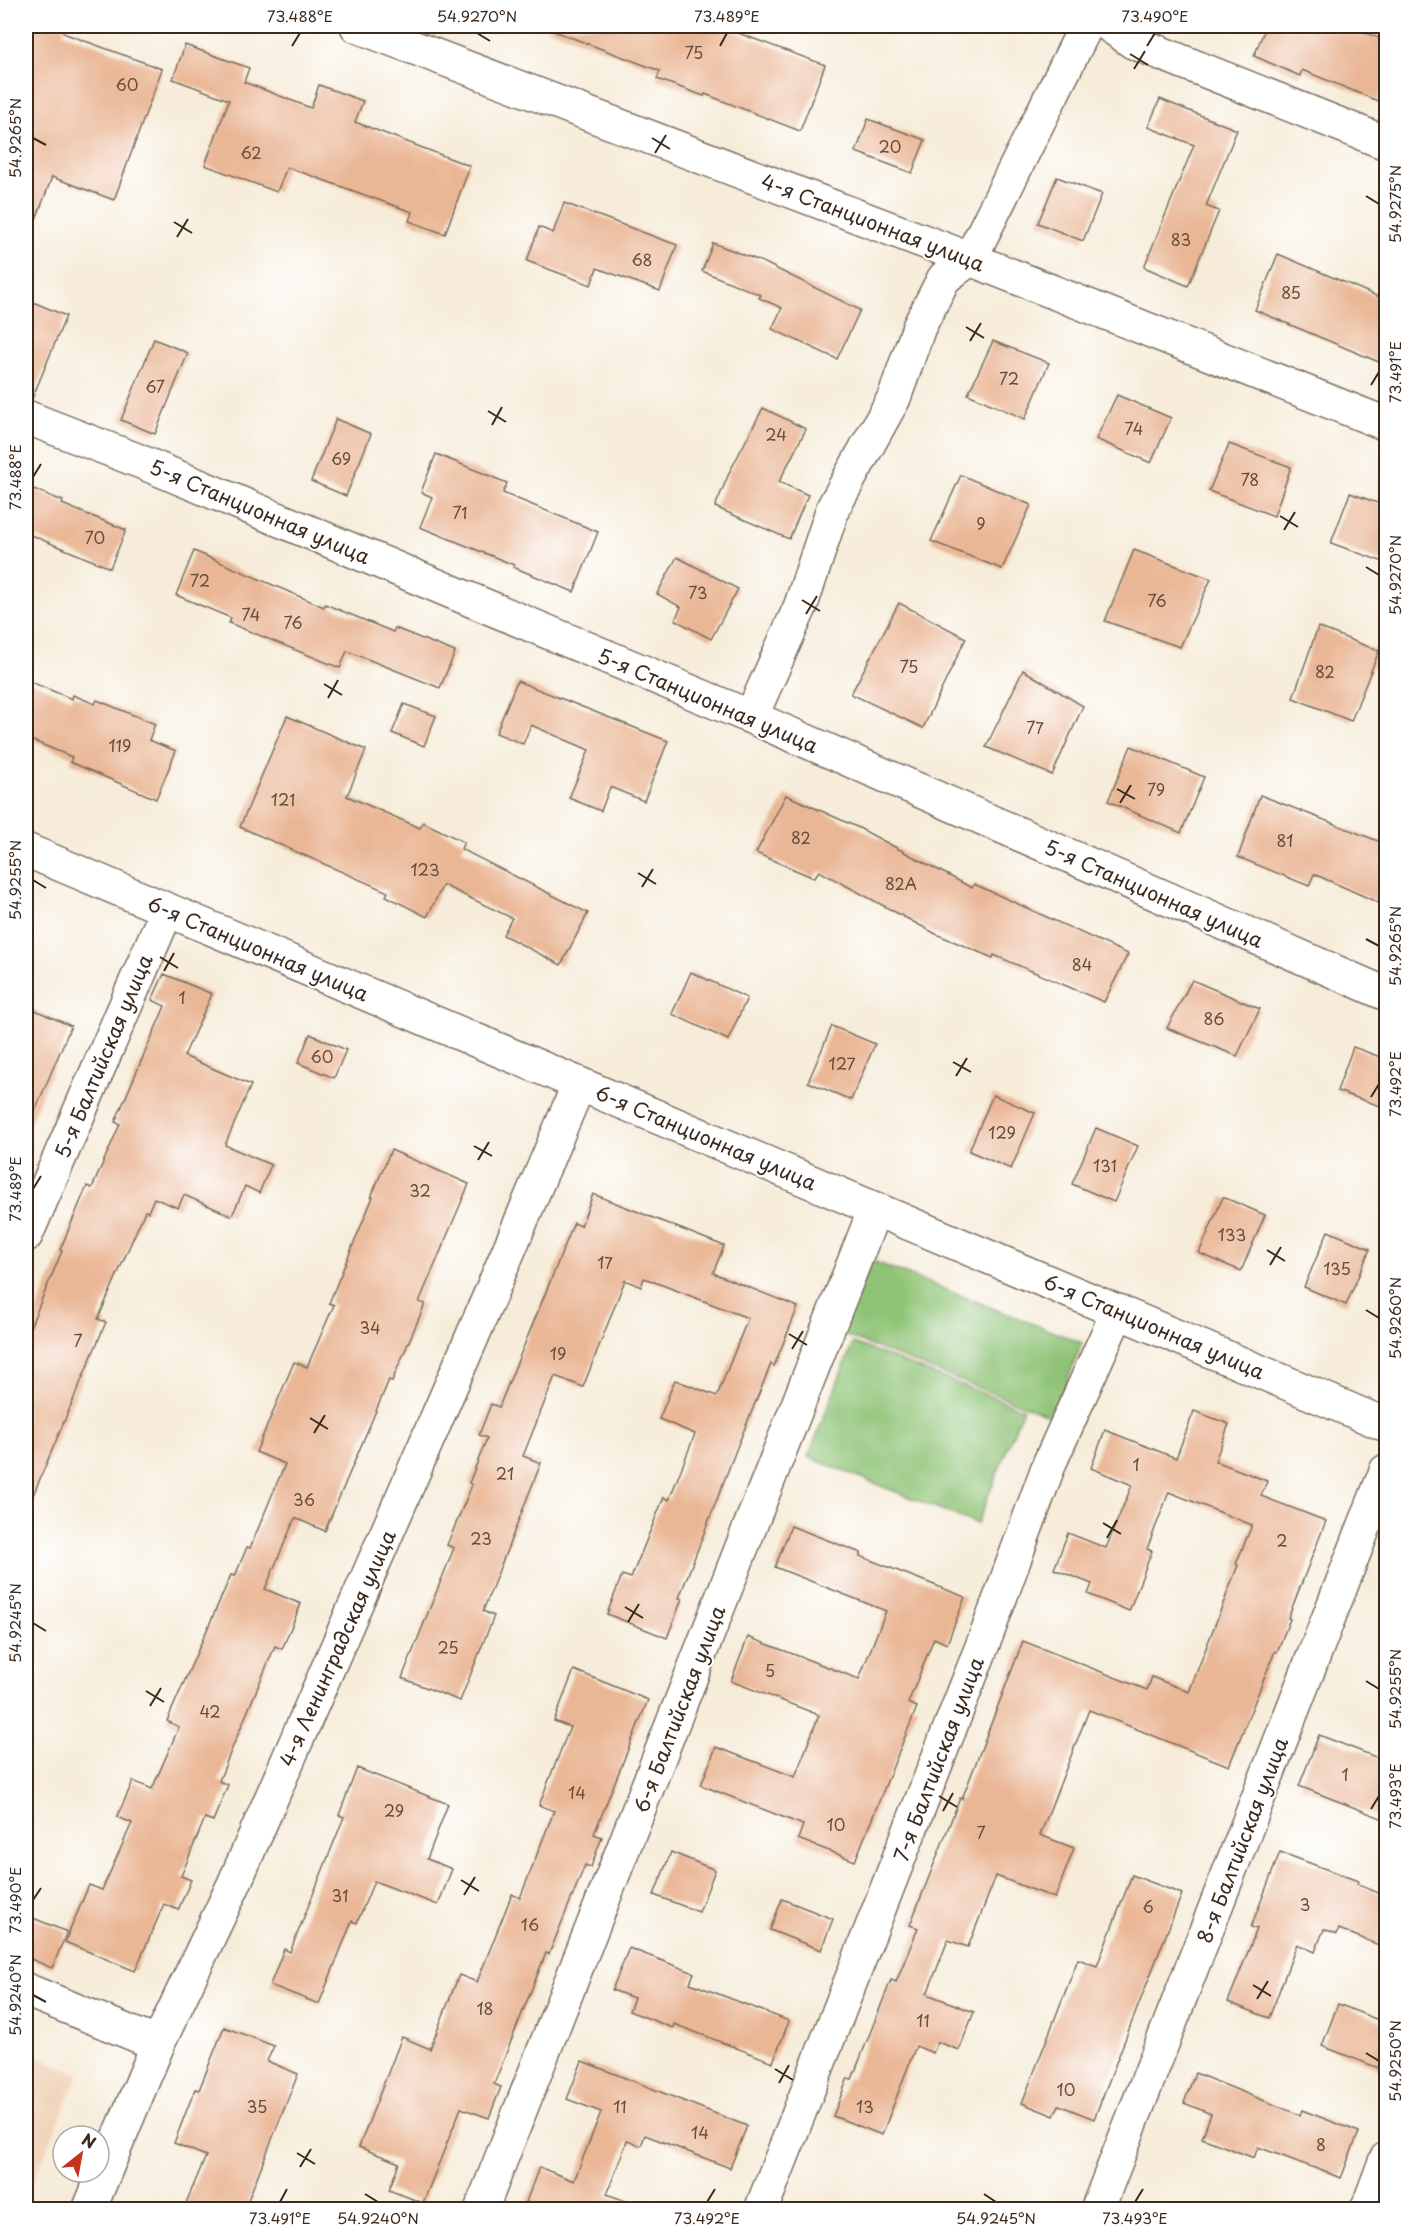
<svg xmlns="http://www.w3.org/2000/svg" width="1412" height="2235" font-family="'Playpen Sans',sans-serif">
<style>
.built{fill:#f1d5bd}
.green{fill:#8ec375;stroke:#64764a;stroke-width:1.5}
.building{fill:#eab796}
.lines{fill:none;stroke-linecap:round;stroke-linejoin:round}
.minor-casing{stroke:#7c6e5f;stroke-width:36}
.secondary-casing{stroke:#7c6e5f;stroke-width:36}
.minor{stroke:#fff;stroke-width:33}
.secondary{stroke:#fff;stroke-width:33}
.ticks{fill:none;stroke:#3b2a1e;stroke-width:2}
.labels{text-anchor:middle;dominant-baseline:central;stroke-width:4.5;stroke-linejoin:round;paint-order:stroke}
.number-label{font-size:16px;fill:#674d3c}
.street-label{font-size:20px;fill:#3b2a1e;stroke:#fff}
.neatline{fill:none;stroke:#3b2a1e;stroke-width:2}
.ticks-label{font-size:15px;text-anchor:middle;fill:#3b2a1e}
</style>
<rect width="100%" height="100%" fill="#fff"/>
<filter id="ink" filterUnits="userSpaceOnUse"><feTurbulence type="fractalNoise" baseFrequency=".0167" numOctaves="2"/><feDisplacementMap in="SourceGraphic" scale="12" xChannelSelector="R" yChannelSelector="G"/><feConvolveMatrix kernelMatrix="1 2 1 2 8 2 1 2 1" color-interpolation-filters="sRGB"/></filter>
<filter id="wash" filterUnits="userSpaceOnUse"><feTurbulence type="fractalNoise" baseFrequency=".008" numOctaves="4" result="noise"/><feDisplacementMap in="SourceGraphic" scale="24" xChannelSelector="R" yChannelSelector="G"/><feGaussianBlur stdDeviation="1.35" result="paint"/><feColorMatrix in="noise" values="0 0 0 0 0 0 0 0 0 0 0 0 0 0 0 0 0 1.4 0 .05"/><feComposite in="paint" operator="in"/></filter>
<g filter="url(#wash)">
<rect width="100%" height="100%" fill="#f6ecd9"/>
<polygon class="built" points="26,2052 79,2074 26,2198"/>
<g class="green">
<polygon points="865,1258 1082,1343 1053,1417 836,1332"/>
<polygon points="853,1343 1023,1409 977,1524 808,1457"/>
</g>
<g id="blocks">
<g class="building">
<polygon points="26,26 65,26 63,33 162,69 114,200 52,177 29,238 26,238"/>
<polygon points="547,26 719,26 825,65 800,131 705,94 704,96 657,79 660,71 546,28"/>
<polygon points="1266,26 1350,26 1386,41 1386,81 1378,101 1302,70 1300,76 1254,56"/>
<polygon points="185,45 249,68 244,82 311,108 319,85 363,101 355,122 470,166 445,234 409,221 412,212 287,167 277,192 205,165 229,100 173,79"/>
<polygon points="1160,99 1237,130 1206,206 1219,211 1188,286 1144,267 1194,145 1148,127"/>
<polygon points="868,119 925,140 912,173 856,152"/>
<polygon points="1057,177 1102,194 1083,241 1038,223"/>
<polygon points="564,203 677,245 660,291 597,268 591,285 527,261 539,227 553,233"/>
<polygon points="713,243 765,263 860,310 837,359 772,329 782,308 759,298 761,295 702,271"/>
<polygon points="1278,254 1386,300 1386,365 1255,310"/>
<polygon points="26,299 66,316 32,399 26,399"/>
<polygon points="154,339 188,353 155,434 121,420"/>
<polygon points="993,341 1049,363 1025,419 968,394"/>
<polygon points="1117,395 1171,418 1151,463 1096,439"/>
<polygon points="763,408 806,429 779,482 808,495 789,539 715,507 730,471"/>
<polygon points="336,419 371,434 346,496 311,481"/>
<polygon points="1229,444 1291,467 1274,516 1209,491"/>
<polygon points="436,454 507,483 503,493 598,532 574,592 513,567 514,565 420,527 432,497 421,492"/>
<polygon points="961,475 1031,505 1002,569 931,541"/>
<polygon points="26,486 63,501 62,504 126,530 110,568 26,533"/>
<polygon points="1350,493 1386,506 1386,563 1331,543"/>
<polygon points="1134,550 1211,579 1180,647 1105,621"/>
<polygon points="194,551 324,607 325,604 393,632 395,628 455,652 440,688 347,651 340,668 229,623 231,618 176,595"/>
<polygon points="677,557 738,589 711,639 675,620 681,607 657,594"/>
<polygon points="899,603 966,638 923,728 851,694"/>
<polygon points="1318,627 1379,651 1351,721 1293,698"/>
<polygon points="1023,670 1083,706 1052,775 986,747"/>
<polygon points="26,680 72,699 73,695 95,704 97,700 155,724 149,740 176,751 156,799 70,762 72,757 26,738"/>
<polygon points="517,681 668,741 644,801 610,787 601,811 569,798 589,750 531,725 523,744 496,733"/>
<polygon points="404,704 436,716 424,746 392,733"/>
<polygon points="287,716 366,750 347,796 420,828 423,822 464,842 461,849 588,913 561,965 503,935 512,918 443,885 427,917 386,896 388,892 240,827"/>
<polygon points="1131,746 1204,777 1181,833 1108,801"/>
<polygon points="786,795 859,828 972,888 974,884 1128,954 1104,1002 994,955 993,958 936,934 819,871 814,878 756,853"/>
<polygon points="1260,795 1386,844 1386,906 1314,874 1309,886 1238,857"/>
<polygon points="691,972 747,998 728,1040 672,1014"/>
<polygon points="164,974 212,994 184,1056 251,1085 225,1145 271,1165 259,1193 245,1186 232,1216 184,1195 178,1208 154,1198 148,1212 145,1211 98,1319 106,1322 26,1512 26,1337 62,1251 60,1250 87,1186 92,1188 120,1124 115,1122 165,1006 152,1000"/>
<polygon points="1192,980 1260,1009 1237,1056 1167,1028"/>
<polygon points="26,1006 71,1026 26,1132"/>
<polygon points="832,1026 875,1044 851,1100 808,1082"/>
<polygon points="310,1034 346,1050 334,1078 298,1063"/>
<polygon points="1353,1047 1386,1059 1386,1108 1337,1091"/>
<polygon points="993,1095 1035,1113 1011,1169 969,1151"/>
<polygon points="1096,1128 1138,1146 1114,1202 1072,1184"/>
<polygon points="391,1150 469,1184 419,1302 425,1304 392,1381 389,1380 325,1531 295,1518 265,1589 301,1604 282,1649 275,1646 231,1751 219,1781 228,1785 213,1821 205,1818 181,1876 191,1880 178,1910 164,1904 135,1971 65,1942 89,1885 102,1890 132,1823 117,1817 133,1781 152,1789 179,1727 167,1721 231,1575 235,1576 247,1547 250,1548 285,1464 256,1452 294,1362 307,1367 334,1305 329,1303 373,1197 371,1197"/>
<polygon points="593,1194 724,1246 713,1273 798,1307 774,1366 771,1364 736,1450 679,1598 682,1599 667,1638 607,1614 622,1575 631,1578 664,1497 669,1500 695,1434 659,1419 675,1380 717,1396 748,1318 644,1278 641,1287 625,1280 583,1387 555,1376 523,1456 541,1463 483,1611 494,1616 460,1701 402,1678 454,1548 447,1545 472,1485 469,1483 487,1438 479,1435 491,1404 499,1407 574,1223 581,1226"/>
<polygon points="1223,1197 1265,1215 1241,1271 1199,1253"/>
<polygon points="1328,1231 1370,1249 1346,1305 1304,1287"/>
<polygon points="1194,1411 1229,1424 1215,1461 1267,1481 1261,1496 1326,1521 1288,1618 1290,1619 1277,1652 1275,1651 1229,1766 1089,1710 1040,1835 1074,1848 1055,1898 996,1876 968,1947 948,1940 927,1994 974,2012 959,2050 938,2042 933,2053 916,2046 882,2135 833,2116 848,2078 852,2079 891,1980 896,1982 918,1928 910,1925 960,1798 962,1799 1023,1641 1147,1690 1152,1677 1189,1692 1238,1565 1236,1564 1252,1525 1169,1492 1147,1549 1152,1551 1129,1611 1088,1594 1092,1584 1054,1569 1068,1533 1106,1548 1132,1485 1091,1468 1105,1430 1176,1458"/>
<polygon points="791,1526 861,1553 860,1556 965,1597 947,1644 934,1638 908,1703 917,1707 855,1861 798,1839 803,1825 701,1785 716,1747 795,1777 819,1715 731,1681 748,1637 859,1679 886,1611 775,1567"/>
<polygon points="574,1670 648,1700 594,1834 602,1837 591,1867 585,1865 549,1954 546,1953 494,2084 501,2087 489,2118 461,2108 423,2203 389,2190 399,2163 359,2147 402,2037 430,2049 459,1975 477,1982 512,1894 520,1898 554,1811 539,1805 570,1727 554,1721"/>
<polygon points="1319,1735 1386,1761 1386,1820 1299,1786"/>
<polygon points="357,1768 448,1804 427,1859 452,1869 438,1905 374,1881 357,1923 352,1921 319,2004 270,1985 284,1949 290,1952 344,1817 339,1815"/>
<polygon points="671,1852 715,1870 699,1912 654,1895"/>
<polygon points="1280,1852 1358,1881 1357,1884 1386,1896 1386,1948 1339,1929 1337,1934 1324,1929 1315,1952 1297,1944 1269,2018 1228,2002 1257,1929 1251,1927"/>
<polygon points="1132,1875 1182,1894 1094,2119 1059,2105 1054,2116 1022,2103 1078,1959 1097,1966"/>
<polygon points="782,1899 833,1919 821,1950 770,1930"/>
<polygon points="26,1915 67,1932 52,1968 26,1957"/>
<polygon points="629,1948 694,1973 690,1983 789,2021 773,2062 674,2024 673,2028 629,2011 634,1998 612,1990"/>
<polygon points="1338,2004 1386,2023 1386,2071 1322,2046"/>
<polygon points="224,2027 274,2046 267,2061 298,2074 244,2210 183,2210 206,2156 174,2143 195,2089 199,2090"/>
<polygon points="582,2061 747,2126 730,2168 645,2135 641,2146 627,2141 607,2194 642,2207 641,2210 545,2210 526,2202 539,2167 574,2181 601,2112 567,2099"/>
<polygon points="1195,2073 1300,2115 1302,2110 1359,2132 1341,2178 1258,2147 1254,2158 1202,2138 1211,2114 1184,2103"/>
</g>
</g>
</g>
<g filter="url(#ink)">
<use href="#blocks" fill-opacity="0" stroke="#7c6e5f" stroke-width="1.5"/>
<g class="lines">
<defs>
<g id="minor">
<polyline points="357,26 970,259 1386,424"/>
<polyline points="1110,26 1133,42 1386,143"/>
<polyline points="26,417 139,461 751,717 1386,994"/>
<polyline points="751,717 801,605 833,508 894,398 919,327 944,278 970,259 1086,26"/>
<polyline points="26,1235 167,910"/>
<polyline points="26,1990 158,2044"/>
<polyline points="89,2210 158,2044 234,1884 473,1335 579,1084"/>
<polyline points="481,2210 875,1209"/>
<polyline points="761,2210 988,1631 1050,1462 1118,1311"/>
<polyline points="1097,2210 1386,1471"/>
<polyline points="1367,2210 1386,2159"/>
</g>
<polyline id="secondary" points="26,850 1386,1425"/>
</defs>
<use href="#minor" class="minor-casing"/>
<use href="#secondary" class="secondary-casing"/>
<use href="#minor" class="minor"/>
<use href="#secondary" class="secondary"/>
</g>
</g>
<path class="ticks" d="M477 33 490 41M292 46 300 33M720 46 727 33M1147 46 1155 33M1130 54 1148 65M1134 69 1145 51M33 138 46 145M652 138 670 149M655 153 666 135M1366 196 1379 204M174 222 192 233M177 237 188 219M966 327 984 338M970 341 981 323M1371 385 1379 372M488 411 506 422M492 425 502 407M33 477 41 464M1280 516 1298 527M1284 530 1295 512M1366 567 1379 575M802 600 820 611M806 614 817 596M324 684 342 695M328 698 338 680M1117 789 1135 799M1120 803 1131 785M638 873 656 884M33 880 46 888M642 887 653 869M1366 939 1379 946M160 957 178 968M164 971 174 953M953 1062 971 1072M956 1076 967 1058M1371 1097 1379 1084M474 1146 492 1156M478 1160 489 1142M33 1189 41 1176M1267 1250 1285 1261M1270 1265 1281 1247M1366 1310 1379 1318M789 1334 807 1345M792 1349 803 1331M310 1418 328 1429M314 1433 325 1415M1103 1523 1121 1534M1107 1538 1117 1520M625 1607 643 1618M628 1622 639 1604M33 1623 46 1631M1366 1681 1379 1689M146 1691 164 1702M150 1706 161 1688M939 1796 957 1807M1371 1809 1379 1796M943 1811 953 1793M461 1880 479 1891M464 1895 475 1877M33 1900 41 1888M1253 1985 1271 1996M33 1995 46 2002M1257 1999 1268 1981M1366 2053 1379 2061M775 2069 793 2080M779 2083 789 2065M297 2153 315 2164M300 2167 311 2149M365 2194 378 2202M984 2194 996 2202M280 2202 287 2189M707 2202 715 2189M1135 2202 1143 2189"/>
<g class="labels">
<g class="number-label">
<text x="694" y="52">75</text>
<text x="127" y="84">60</text>
<text x="890" y="146">20</text>
<text x="251" y="152">62</text>
<text x="1181" y="239">83</text>
<text x="642" y="259">68</text>
<text x="1291" y="292">85</text>
<text x="1009" y="378">72</text>
<text x="155" y="386">67</text>
<text x="1134" y="428">74</text>
<text x="776" y="434">24</text>
<text x="341" y="458">69</text>
<text x="1250" y="479">78</text>
<text x="460" y="512">71</text>
<text x="981" y="523">9</text>
<text x="95" y="537">70</text>
<text x="200" y="580">72</text>
<text x="698" y="592">73</text>
<text x="1157" y="600">76</text>
<text x="251" y="614">74</text>
<text x="293" y="622">76</text>
<text x="909" y="666">75</text>
<text x="1325" y="671">82</text>
<text x="1035" y="727">77</text>
<text x="120" y="745">119</text>
<text x="1156" y="789">79</text>
<text x="283" y="799">121</text>
<text x="801" y="837">82</text>
<text x="1285" y="840">81</text>
<text x="425" y="869">123</text>
<text x="901" y="883">82А</text>
<text x="1082" y="964">84</text>
<text x="182" y="997">1</text>
<text x="1214" y="1018">86</text>
<text x="322" y="1056">60</text>
<text x="842" y="1063">127</text>
<text x="1002" y="1132">129</text>
<text x="1105" y="1165">131</text>
<text x="420" y="1190">32</text>
<text x="1232" y="1234">133</text>
<text x="605" y="1262">17</text>
<text x="1337" y="1268">135</text>
<text x="370" y="1327">34</text>
<text x="78" y="1340">7</text>
<text x="558" y="1353">19</text>
<text x="1136" y="1464">1</text>
<text x="505" y="1473">21</text>
<text x="304" y="1499">36</text>
<text x="481" y="1538">23</text>
<text x="1282" y="1540">2</text>
<text x="448" y="1647">25</text>
<text x="770" y="1670">5</text>
<text x="210" y="1711">42</text>
<text x="1345" y="1774">1</text>
<text x="577" y="1792">14</text>
<text x="394" y="1810">29</text>
<text x="836" y="1824">10</text>
<text x="981" y="1832">7</text>
<text x="340" y="1895">31</text>
<text x="1305" y="1904">3</text>
<text x="1148" y="1906">6</text>
<text x="530" y="1924">16</text>
<text x="485" y="2008">18</text>
<text x="923" y="2020">11</text>
<text x="1066" y="2089">10</text>
<text x="257" y="2106">35</text>
<text x="620" y="2106">11</text>
<text x="865" y="2106">13</text>
<text x="700" y="2132">14</text>
<text x="1321" y="2144">8</text>
</g>
<g class="street-label">
<text transform="translate(873 222) rotate(21)">4-я Станционная улица</text>
<text transform="translate(260 511) rotate(23)">5-я Станционная улица</text>
<text transform="translate(708 700) rotate(23)">5-я Станционная улица</text>
<text transform="translate(1154 893) rotate(24)">5-я Станционная улица</text>
<text transform="translate(258 948) rotate(23)">6-я Станционная улица</text>
<text transform="translate(103 1056) rotate(-67)">5-я Балтийская улица</text>
<text transform="translate(706 1137) rotate(23)">6-я Станционная улица</text>
<text transform="translate(1154 1326) rotate(23)">6-я Станционная улица</text>
<text transform="translate(337 1648) rotate(-66)">4-я Ленинградская улица</text>
<text transform="translate(679 1709) rotate(-69)">6-я Балтийская улица</text>
<text transform="translate(938 1759) rotate(-69)">7-я Балтийская улица</text>
<text transform="translate(1242 1840) rotate(-69)">8-я Балтийская улица</text>
</g>
</g>
<rect width="1412" height="2235" fill="none" stroke="#fff" stroke-width="66"/>
<g transform="translate(81 2154) rotate(31)"><circle r="28" fill="#ffffff" stroke="#b1aaa5" stroke-width="1.5"/>
<path d="M0-4.5L10 22L0 15L-10 22Z" fill="#c8321e"/>
<text y="-9" font-size="16" font-weight="bold" text-anchor="middle" fill="#3b2a1e">N</text>
</g>
<rect x="33" y="33" width="1346" height="2169" class="neatline"/>
<g class="ticks-label">
<text x="300" y="22">73.488°E</text>
<text x="477" y="22">54.9270°N</text>
<text x="727" y="22">73.489°E</text>
<text x="1155" y="22">73.490°E</text>
<text transform="translate(16 138) rotate(-90)" y="5">54.9265°N</text>
<text transform="translate(1396 204) rotate(-90)" y="5">54.9275°N</text>
<text transform="translate(1396 372) rotate(-90)" y="5">73.491°E</text>
<text transform="translate(16 477) rotate(-90)" y="5">73.488°E</text>
<text transform="translate(1396 575) rotate(-90)" y="5">54.9270°N</text>
<text transform="translate(16 880) rotate(-90)" y="5">54.9255°N</text>
<text transform="translate(1396 946) rotate(-90)" y="5">54.9265°N</text>
<text transform="translate(1396 1084) rotate(-90)" y="5">73.492°E</text>
<text transform="translate(16 1189) rotate(-90)" y="5">73.489°E</text>
<text transform="translate(1396 1318) rotate(-90)" y="5">54.9260°N</text>
<text transform="translate(16 1623) rotate(-90)" y="5">54.9245°N</text>
<text transform="translate(1396 1689) rotate(-90)" y="5">54.9255°N</text>
<text transform="translate(1396 1796) rotate(-90)" y="5">73.493°E</text>
<text transform="translate(16 1900) rotate(-90)" y="5">73.490°E</text>
<text transform="translate(16 1995) rotate(-90)" y="5">54.9240°N</text>
<text transform="translate(1396 2061) rotate(-90)" y="5">54.9250°N</text>
<text x="280" y="2224">73.491°E</text>
<text x="378" y="2224">54.9240°N</text>
<text x="707" y="2224">73.492°E</text>
<text x="996" y="2224">54.9245°N</text>
<text x="1135" y="2224">73.493°E</text>
</g>
</svg>
